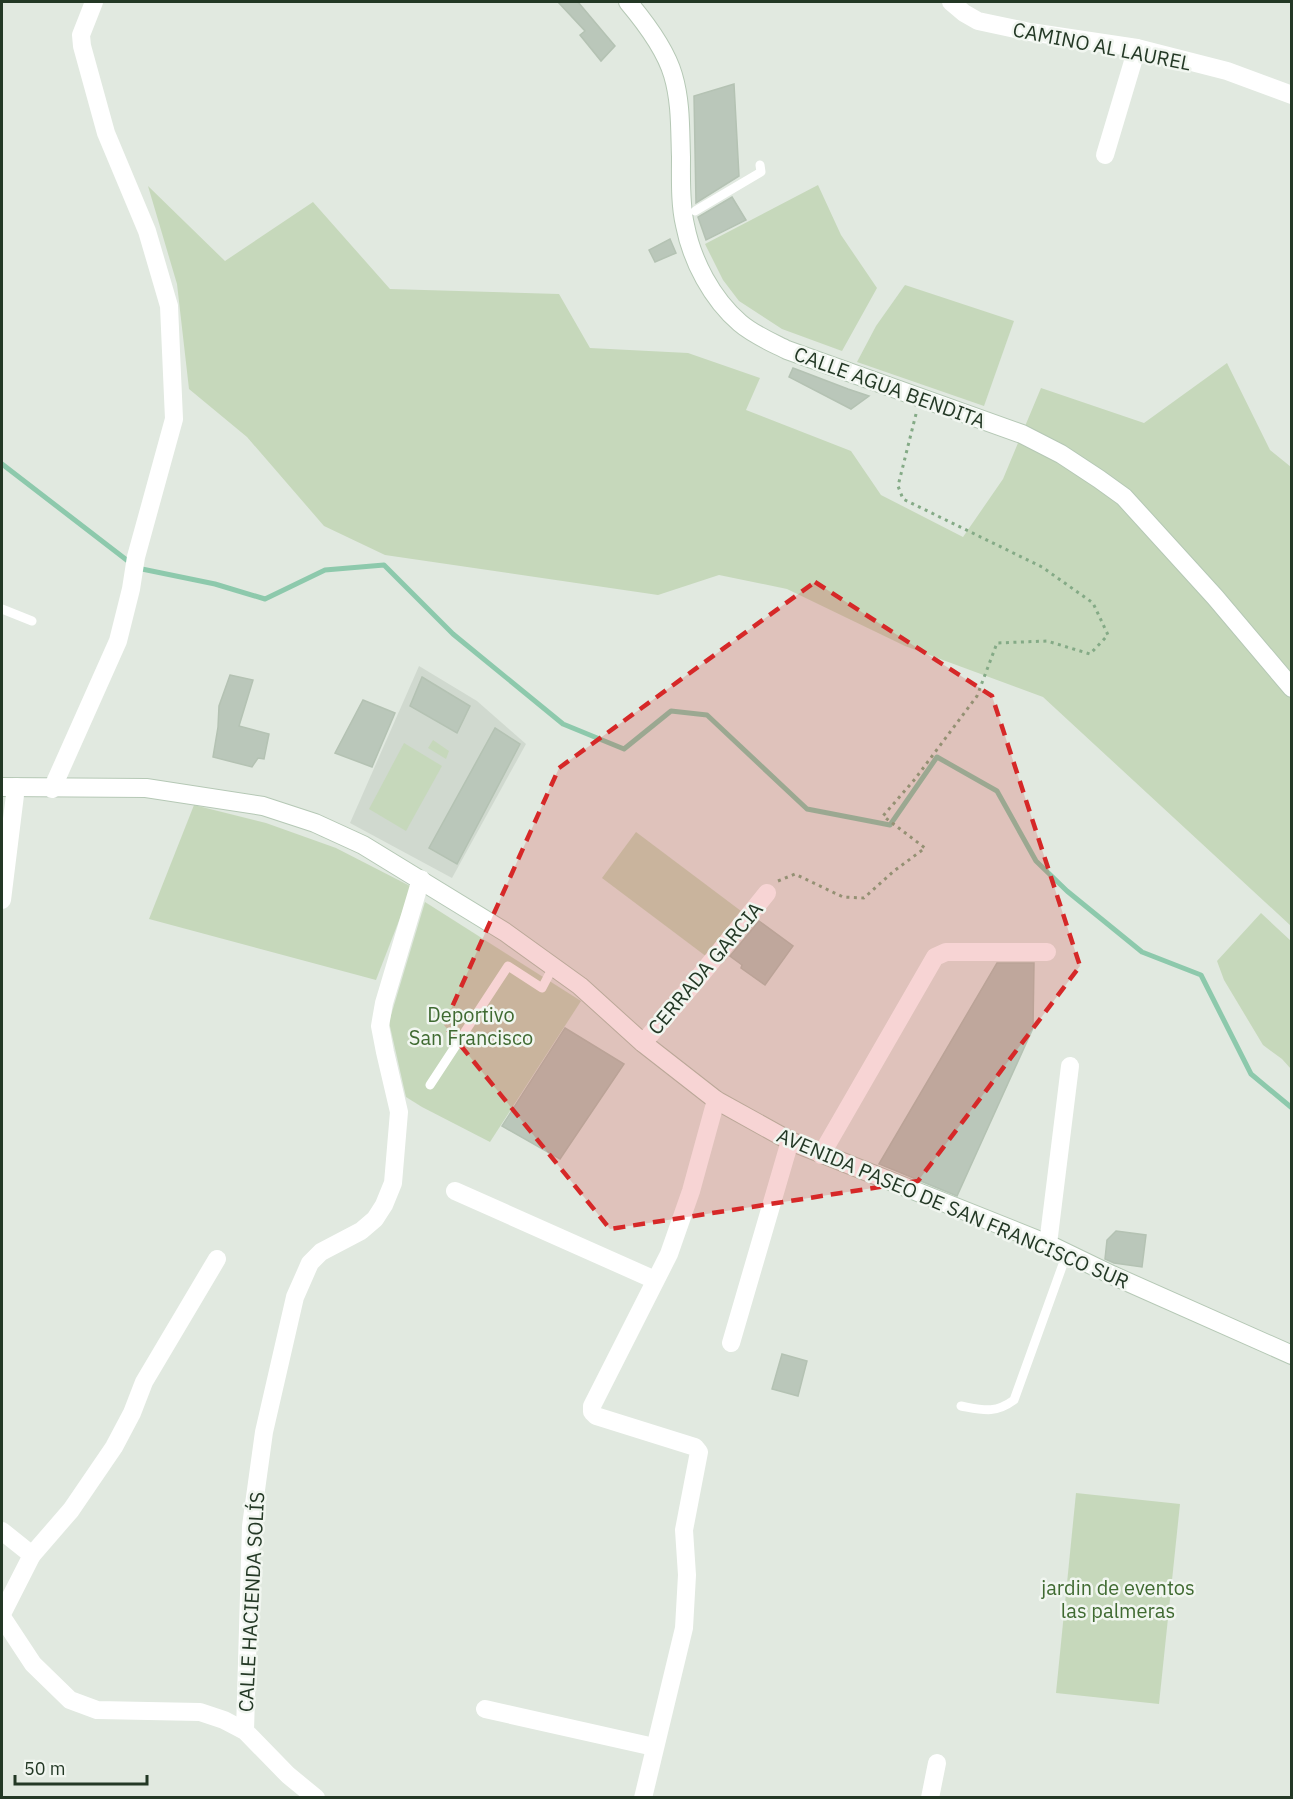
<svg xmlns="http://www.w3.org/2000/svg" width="1293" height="1799" font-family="'IBM Plex Sans',sans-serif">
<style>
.built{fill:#d0d9cf}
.green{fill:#c6d8bb}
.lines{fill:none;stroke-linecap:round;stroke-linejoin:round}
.stream{stroke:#8dc9ac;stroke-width:5}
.building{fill:#bac7ba;stroke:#b4c2b3;stroke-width:1.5}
.secondary-casing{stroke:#b5c8b5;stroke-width:20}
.path{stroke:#84aa86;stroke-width:3;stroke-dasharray:3 4.5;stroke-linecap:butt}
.service{stroke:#fff;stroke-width:9}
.minor{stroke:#fff;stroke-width:18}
.secondary{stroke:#fff;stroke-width:18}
.marked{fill:#d62828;fill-opacity:0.2;stroke:#d62828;stroke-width:4.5;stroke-dasharray:12 8;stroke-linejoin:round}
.labels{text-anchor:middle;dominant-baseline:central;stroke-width:5;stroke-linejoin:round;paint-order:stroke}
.street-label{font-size:20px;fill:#233825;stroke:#f1f6f0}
.park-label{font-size:20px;fill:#3f6a31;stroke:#f1f6f0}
</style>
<rect width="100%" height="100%" fill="#e1e9e0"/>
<polygon class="built" points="419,666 477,701 526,744 452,878 350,823"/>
<g class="green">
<polygon points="818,185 841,235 877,288 842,351 782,329 739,301 723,280 705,244"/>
<polygon points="148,186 225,261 313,202 390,289 559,294 590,348 688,353 760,378 746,410 851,451 881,495 963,537 1003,479 1041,388 1144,423 1227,363 1270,450 1291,467 1291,926 1043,697 905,646 787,589 719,575 658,595 385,555 324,526 247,437 189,389 177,284"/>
<polygon points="905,285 1014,321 984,406 857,362 876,326"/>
<polygon points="433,740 449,751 446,759 428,748"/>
<polygon points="404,743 442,766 406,831 369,809"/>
<polygon points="194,805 266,823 336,848 412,887 376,980 149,919"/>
<polygon points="636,832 741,911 707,957 602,878"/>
<polygon points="425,902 581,1001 490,1142 422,1107 406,1097 389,1022"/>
<polygon points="1261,913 1291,941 1291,1069 1282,1059 1263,1045 1224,980 1217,961"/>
<polygon points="1076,1493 1180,1504 1159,1704 1056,1693"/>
</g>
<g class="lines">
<polyline class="stream" points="2,464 137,568 215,584 265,599 325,570 384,565 453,634 563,724 624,749 671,711 707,715 807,809 890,825 937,757 997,791 1036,861 1067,891 1142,952 1201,975 1251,1074 1292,1108"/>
</g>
<g class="building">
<polygon points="558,2 578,2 615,46 601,61 580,35 585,31"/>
<polygon points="734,84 739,176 696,203 694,96"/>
<polygon points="732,197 746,220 706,240 698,217"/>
<polygon points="670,239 676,253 655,262 649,250"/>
<polygon points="793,368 848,389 869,396 851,409 789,377"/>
<polygon points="230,675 253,680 239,726 269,734 264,759 258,758 252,767 213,757 218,727 219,706"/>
<polygon points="422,677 470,706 457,733 410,706"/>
<polygon points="363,700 395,713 372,767 335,753"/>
<polygon points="495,728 520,744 457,864 429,848"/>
<polygon points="759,921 793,946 765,985 741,968 742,965 730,956"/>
<polygon points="997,963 1034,963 1033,1028 957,1196 879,1164"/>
<polygon points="565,1028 624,1064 560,1159 502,1126"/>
<polygon points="1116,1231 1146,1235 1142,1267 1114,1263 1105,1259 1107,1240"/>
<polygon points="782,1354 807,1361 798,1396 772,1389"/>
</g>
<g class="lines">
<defs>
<g id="secondary">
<path d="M628 2C644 21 666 51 673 75 681 102 680 129 681 157 681 179 680 204 685 225 692 261 712 299 740 323 754 335 771 342 787 350L1022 434 1061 454 1099 479 1124 497 1215 597 1292 688"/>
<polyline points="2,787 146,788 263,806 315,823 363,845 505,932 580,986 643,1043 716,1100 790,1141 1048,1244 1112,1275 1292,1355"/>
</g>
</defs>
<use href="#secondary" class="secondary-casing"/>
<polyline class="path" points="778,881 795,874 843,897 864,898 894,871 925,848 883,816 915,779 977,696 997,643 1047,641 1090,654 1108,635 1093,603 1042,567 903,499 898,486 916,414"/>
<g class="service">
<polyline points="695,211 761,172 760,165"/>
<polyline points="2,609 32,621"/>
<polyline points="430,1085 508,966 542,988 553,967"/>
<path d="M961 1406C983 1410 995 1414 1014 1400L1067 1253"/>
</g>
<g class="minor">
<polyline points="951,2 964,13 978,21 1030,32 1137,48 1227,71 1292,95"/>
<polyline points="1105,155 1137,48"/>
<polyline points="52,789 118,641 131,589 136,557 174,419 169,306 147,231 106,133 82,46 81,35 94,2"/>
<polyline points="2,900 16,787"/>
<polyline points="643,1043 695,982 767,893"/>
<polyline points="821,1155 935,957 946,952 1047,952"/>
<polyline points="455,1191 655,1280"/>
<polyline points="1048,1244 1070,1066"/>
<polyline points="731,1343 790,1141"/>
<polyline points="2,1531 32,1555 2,1614"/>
<polyline points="32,1555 71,1510 114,1447 132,1413 144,1382 217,1259"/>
<polyline points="2,1617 33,1664 70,1700 97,1710 200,1712 224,1720 245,1731 288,1775 316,1798"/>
<polyline points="485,1709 654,1747"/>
<polyline points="245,1731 251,1526 264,1432 295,1297 310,1263 321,1252 361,1231 375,1219 384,1205 393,1183 399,1112 385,1052 380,1026 384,1003 421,879"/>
<polyline points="643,1798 684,1628 687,1575 684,1530 699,1452 695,1447 596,1416 592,1412 592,1406 669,1254 691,1191 716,1100"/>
<polyline points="930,1798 937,1763"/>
</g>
<use href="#secondary" class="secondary"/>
</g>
<path class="marked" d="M815 582 992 696 1080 966 918 1181 610 1229 444 1025 559 768Z"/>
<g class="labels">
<g class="street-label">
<text transform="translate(1102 46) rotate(11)">CAMINO AL LAUREL</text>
<text transform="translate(890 387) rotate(20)">CALLE AGUA BENDITA</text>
<text transform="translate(705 968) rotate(-50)">CERRADA GARCIA</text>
<text transform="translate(953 1208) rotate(23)">AVENIDA PASEO DE SAN FRANCISCO SUR</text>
<text transform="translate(251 1602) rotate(-87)">CALLE HACIENDA SOLÍS</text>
</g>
<g class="park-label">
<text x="471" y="1014">Deportivo<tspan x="471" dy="23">San Francisco</tspan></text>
<text x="1118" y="1587">jardin de eventos<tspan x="1118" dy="23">las palmeras</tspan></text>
</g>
</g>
<rect width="1293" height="1799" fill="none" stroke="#233825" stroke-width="6"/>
<path d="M15 1775v9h132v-9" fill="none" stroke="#233825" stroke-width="3"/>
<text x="24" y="1775" font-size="18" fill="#233825" stroke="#f1f6f0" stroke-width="4.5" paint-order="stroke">50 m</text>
</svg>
